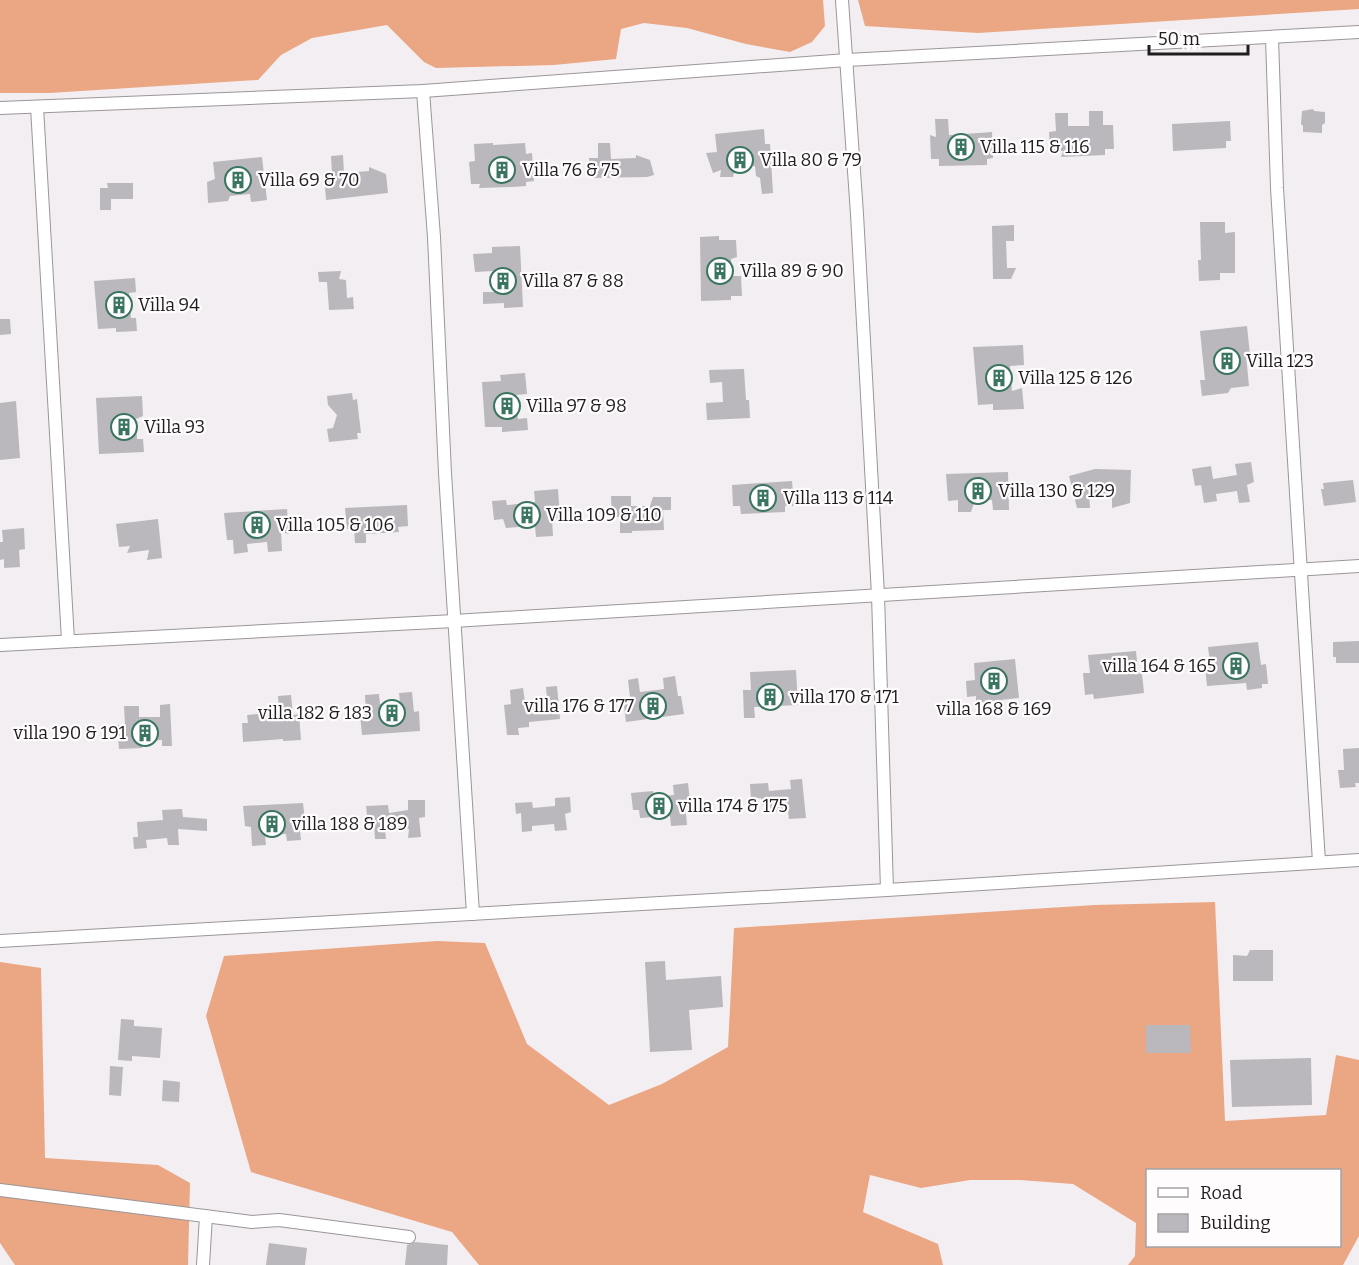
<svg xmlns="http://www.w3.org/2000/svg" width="1359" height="1265" font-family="Bitter,serif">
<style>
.forest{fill:#eba684;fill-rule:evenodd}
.building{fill:#bab8bd}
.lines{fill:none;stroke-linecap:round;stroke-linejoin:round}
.street-casing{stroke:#9b9699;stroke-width:14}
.street{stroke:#fff;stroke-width:12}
.labels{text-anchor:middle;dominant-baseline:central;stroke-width:4.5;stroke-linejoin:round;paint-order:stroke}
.poi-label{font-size:18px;fill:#1f1d1e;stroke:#fffcfe;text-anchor:start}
</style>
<rect width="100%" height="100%" fill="#f3eef1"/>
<g class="forest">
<polygon points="0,0 823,0 825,26 812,42 790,52 746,44 687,28 644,23 621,29 616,59 554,65 436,68 424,62 387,25 312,38 281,55 258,80 49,93 0,93"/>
<polygon points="858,0 1359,0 1359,9 978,33 865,26"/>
<path d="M1215 902 1225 1121 1326 1115 1336 1055 1359 1060V1236L1343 1265H1128L1135 1256 1136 1223 1073 1184 1020 1180H970L921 1188 870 1175 863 1212 938 1244 943 1265H479L452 1232 251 1172 206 1016 224 956 437 941 485 943 527 1044 609 1105 662 1084 728 1047 734 928 1095 905ZM1148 1170H1340V1246H1148Z"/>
<polygon points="0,962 41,968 45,1158 158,1165 190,1183 188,1265 15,1265 0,1243"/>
</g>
<g class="building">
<polygon points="1313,109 1314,111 1325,112 1325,123 1322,125 1322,133 1303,132 1303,126 1301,124 1302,111"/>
<polygon points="1089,111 1103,111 1103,125 1113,125 1114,149 1105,149 1105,155 1061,157 1063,151 1050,151 1049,132 1056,131 1055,113 1068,113 1068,126 1089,126"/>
<polygon points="935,119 948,119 949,135 992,132 993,158 987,159 987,165 939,166 939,159 931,159 930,135 936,137"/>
<polygon points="1230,121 1231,141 1226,141 1226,148 1173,151 1172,124"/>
<polygon points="764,129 765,144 770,144 773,193 762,194 760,178 756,176 755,166 735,168 733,177 720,177 721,170 713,173 706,153 717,152 715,134"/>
<polygon points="493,143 493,145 525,143 526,154 532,153 534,181 526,182 526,186 512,187 479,188 480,184 471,184 469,162 475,161 474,144"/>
<polygon points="598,143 610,143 611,159 636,158 636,155 650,160 654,175 647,177 590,178 589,158 598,158"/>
<polygon points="343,155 344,173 369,171 369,167 386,174 388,193 326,200 324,175 332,174 331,156"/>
<polygon points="262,157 267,200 251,202 250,194 230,196 228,201 208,203 207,182 215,179 213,162"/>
<polygon points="107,183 133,183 133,199 111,199 111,210 100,210 100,188 108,188"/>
<polygon points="1200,222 1225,222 1225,233 1235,232 1235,273 1220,273 1220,280 1199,281 1198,260 1201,260"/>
<polygon points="1014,225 1014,241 1006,241 1007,268 1016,268 1011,279 993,279 992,226"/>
<polygon points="719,236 719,240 736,240 737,257 731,259 732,276 741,276 742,296 731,296 731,300 701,301 700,237"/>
<polygon points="520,246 523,307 504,308 504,303 483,304 483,292 495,292 494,271 475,272 473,254 492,253 492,247"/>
<polygon points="341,271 339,279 346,280 347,298 353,297 354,309 329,310 327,282 319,282 318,272"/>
<polygon points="135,278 136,292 129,293 131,318 136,318 137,331 116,332 116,328 98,329 94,281"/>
<polygon points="0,319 10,319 11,334 0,335"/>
<polygon points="1247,326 1250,355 1246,355 1249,386 1231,388 1228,393 1202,396 1200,380 1205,380 1200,331"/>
<polygon points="1023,345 1024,365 1010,366 1012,391 1022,388 1024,409 993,410 993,404 978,405 973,347"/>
<polygon points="744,369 746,400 749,400 750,418 707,420 706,403 723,402 722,382 710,383 709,370"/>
<polygon points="525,373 527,394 516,395 518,419 527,418 528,430 502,432 502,427 485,427 482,382 501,381 500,375"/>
<polygon points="352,393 353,400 357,399 361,433 357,433 358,439 329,442 327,429 333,428 337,415 328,405 327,396"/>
<polygon points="142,396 143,416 136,419 137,439 143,439 144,452 99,454 96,398"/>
<polygon points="16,401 20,458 0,460 0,403"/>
<polygon points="1251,462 1254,482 1247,485 1250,502 1239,503 1237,491 1216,494 1217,501 1204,503 1201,485 1195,486 1192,469 1211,466 1213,479 1237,475 1235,464"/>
<polygon points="1095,469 1131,470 1130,503 1112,508 1112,494 1089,494 1090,508 1077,508 1069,476"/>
<polygon points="1008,472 1009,510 993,510 992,500 975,500 971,512 958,512 958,500 948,501 946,474"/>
<polygon points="1353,480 1356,502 1324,506 1321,489 1324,489 1323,483"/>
<polygon points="792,481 794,506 785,506 785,512 741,514 740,506 733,506 732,485"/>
<polygon points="558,489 560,518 552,519 553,536 536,537 535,526 506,528 503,519 494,520 492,501 506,500 507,505 535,502 534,491"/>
<polygon points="611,496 631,496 631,506 650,506 653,497 671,497 671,510 663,510 664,530 632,531 632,533 620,533 620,517 612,517"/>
<polygon points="407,505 408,526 398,527 399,532 366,534 366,543 355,543 354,529 347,529 345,508"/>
<polygon points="287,509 289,534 281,532 282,551 268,552 267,542 247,544 248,552 234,554 233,540 227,540 224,513"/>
<polygon points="158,519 162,558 147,560 149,550 127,553 130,546 119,547 116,524"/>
<polygon points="24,528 25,549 19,550 20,567 4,568 4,559 0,560 0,542 3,542 2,530"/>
<polygon points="1359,641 1359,663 1336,663 1336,657 1333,657 1333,642"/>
<polygon points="1258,642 1261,665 1266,664 1268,684 1262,684 1262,688 1247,690 1246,683 1207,686 1205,667 1210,663 1208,647"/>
<polygon points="1136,651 1138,672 1142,673 1144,693 1094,699 1093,694 1085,695 1083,673 1090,673 1088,655"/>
<polygon points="1015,659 1019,698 976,703 976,696 967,697 966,681 975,680 974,663"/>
<polygon points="796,670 798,705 754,707 755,718 744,718 743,690 751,690 750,672"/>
<polygon points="675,676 678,696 681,696 684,714 626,722 623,698 630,697 628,680 638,678 640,692 664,689 663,678"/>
<polygon points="557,686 560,719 529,722 529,727 518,728 519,735 507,735 504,705 511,704 510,690 523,688 525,702 547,700 546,687"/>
<polygon points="412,692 414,712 419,711 420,731 362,735 360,714 366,714 365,695 379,694 380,704 400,702 399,693"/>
<polygon points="291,695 293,715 299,714 301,740 283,741 283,739 243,742 242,723 248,723 247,715 279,712 278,696"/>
<polygon points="170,704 172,746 162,746 162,740 141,741 142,748 119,749 117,725 125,725 124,706 139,706 139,717 160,717 160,705"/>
<polygon points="1359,748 1359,783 1355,783 1356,787 1340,788 1338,770 1344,770 1343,749"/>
<polygon points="802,779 806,818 789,819 788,811 771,812 770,804 762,805 761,798 751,799 750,784 768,783 769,791 791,789 790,780"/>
<polygon points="688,783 690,802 685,802 687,825 671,826 670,816 640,818 639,810 633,810 631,793 653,791 654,797 674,795 673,785"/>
<polygon points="570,797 571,812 565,814 567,830 555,831 554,824 532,826 532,831 522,832 521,813 516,814 515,803 532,802 533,808 555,806 555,798"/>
<polygon points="408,800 425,800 425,817 419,818 421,837 408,838 409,829 385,830 386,839 375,839 374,823 368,824 366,806 388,805 389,813 408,810"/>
<polygon points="303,803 305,821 299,822 301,840 287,841 286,834 265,835 266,845 252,846 251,827 245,826 243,806"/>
<polygon points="182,809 183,817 207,819 207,831 178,829 179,845 168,845 167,838 146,840 147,848 134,849 133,837 138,837 137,822 163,820 162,810"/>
<polygon points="1250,950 1273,950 1273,981 1233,981 1233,955 1247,956"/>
<polygon points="665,961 666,980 721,976 723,1007 689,1010 692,1050 650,1052 645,962"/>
<polygon points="121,1019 134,1020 134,1026 162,1028 160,1058 132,1056 132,1061 118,1060"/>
<polygon points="1146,1025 1190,1025 1191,1053 1146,1053"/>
<polygon points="1311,1058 1312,1105 1232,1107 1230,1060"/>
<polygon points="110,1066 123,1067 121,1096 109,1095"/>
<polygon points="163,1080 180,1082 179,1102 162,1101"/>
<polygon points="415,1242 448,1245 447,1265 405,1265 407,1245"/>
<polygon points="269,1243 307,1248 305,1265 266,1265"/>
</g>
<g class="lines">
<defs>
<g id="street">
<polyline points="842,0 857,214 878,595 887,890"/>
<polyline points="1272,38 1277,188 1319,862"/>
<polyline points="423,91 434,237 445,473 473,914"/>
<polyline points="37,107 68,640"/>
<polyline points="0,108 423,91 847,60 1359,32"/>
<polyline points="0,645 454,621 1359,566"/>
<polyline points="0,941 887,890 1359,860"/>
<polyline points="0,1190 252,1222 279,1220 409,1237"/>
<polyline points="203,1265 206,1216"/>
</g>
</defs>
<use href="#street" class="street-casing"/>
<use href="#street" class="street"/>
</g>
<defs>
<symbol id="building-ring" viewBox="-11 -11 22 22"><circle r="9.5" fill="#fffcfe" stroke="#397560" stroke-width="1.5"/><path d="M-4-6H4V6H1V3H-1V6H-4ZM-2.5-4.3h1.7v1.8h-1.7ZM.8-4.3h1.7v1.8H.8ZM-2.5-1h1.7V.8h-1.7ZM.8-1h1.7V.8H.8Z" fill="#397560"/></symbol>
</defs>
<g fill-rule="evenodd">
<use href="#building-ring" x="946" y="132" width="30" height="30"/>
<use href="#building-ring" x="725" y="145" width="30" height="30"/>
<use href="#building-ring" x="487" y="155" width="30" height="30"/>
<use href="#building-ring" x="223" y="165" width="30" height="30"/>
<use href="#building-ring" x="705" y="256" width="30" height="30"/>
<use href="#building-ring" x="488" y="266" width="30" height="30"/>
<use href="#building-ring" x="104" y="290" width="30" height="30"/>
<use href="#building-ring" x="1212" y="346" width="30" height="30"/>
<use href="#building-ring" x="984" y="363" width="30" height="30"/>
<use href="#building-ring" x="492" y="391" width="30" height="30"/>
<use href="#building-ring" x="109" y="412" width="30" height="30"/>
<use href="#building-ring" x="963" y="476" width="30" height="30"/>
<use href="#building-ring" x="748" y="483" width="30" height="30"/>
<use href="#building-ring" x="512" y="500" width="30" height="30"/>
<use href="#building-ring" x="242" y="510" width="30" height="30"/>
<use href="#building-ring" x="1221" y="651" width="30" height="30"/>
<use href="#building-ring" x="979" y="666" width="30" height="30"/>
<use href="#building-ring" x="755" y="682" width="30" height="30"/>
<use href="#building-ring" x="638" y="691" width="30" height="30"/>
<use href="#building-ring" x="377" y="698" width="30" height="30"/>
<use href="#building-ring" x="130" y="718" width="30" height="30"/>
<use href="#building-ring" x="644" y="791" width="30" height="30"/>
<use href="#building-ring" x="257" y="809" width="30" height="30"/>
</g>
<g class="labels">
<g class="poi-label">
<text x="980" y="147">Villa 115 &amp; 116</text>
<text x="760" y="160">Villa 80 &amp; 79</text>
<text x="522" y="170">Villa 76 &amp; 75</text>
<text x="258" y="180">Villa 69 &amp; 70</text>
<text x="740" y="271">Villa 89 &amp; 90</text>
<text x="522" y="281">Villa 87 &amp; 88</text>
<text x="138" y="305">Villa 94</text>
<text x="1246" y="361">Villa 123</text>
<text x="1018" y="378">Villa 125 &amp; 126</text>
<text x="526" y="406">Villa 97 &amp; 98</text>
<text x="144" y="427">Villa 93</text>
<text x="998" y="491">Villa 130 &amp; 129</text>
<text x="783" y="498">Villa 113 &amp; 114</text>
<text x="546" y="515">Villa 109 &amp; 110</text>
<text x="276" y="525">Villa 105 &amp; 106</text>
<text x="1216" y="666" text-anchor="end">villa 164 &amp; 165</text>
<text x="790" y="697">villa 170 &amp; 171</text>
<text x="634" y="706" text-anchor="end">villa 176 &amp; 177</text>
<text x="994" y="709" text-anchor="middle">villa 168 &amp; 169</text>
<text x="372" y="713" text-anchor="end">villa 182 &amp; 183</text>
<text x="126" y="733" text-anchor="end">villa 190 &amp; 191</text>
<text x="678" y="806">villa 174 &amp; 175</text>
<text x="292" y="824">villa 188 &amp; 189</text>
</g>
</g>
<rect x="1146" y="1169" width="195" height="78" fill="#fffcfe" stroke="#a5a3a4" stroke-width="1.5"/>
<rect x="1158" y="1188" width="30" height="9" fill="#ffffff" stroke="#a5a3a4" stroke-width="1.5"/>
<text x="1200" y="1199" font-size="18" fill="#1f1d1e">Road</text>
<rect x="1158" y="1214" width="30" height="18" fill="#bab8bd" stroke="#a5a3a4" stroke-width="1.5"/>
<text x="1200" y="1229" font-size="18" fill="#1f1d1e">Building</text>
<path d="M1149 45v9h99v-9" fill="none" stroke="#1f1d1e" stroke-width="3"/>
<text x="1158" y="45" font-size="18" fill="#1f1d1e" stroke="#fffcfe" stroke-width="4.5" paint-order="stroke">50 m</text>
</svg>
